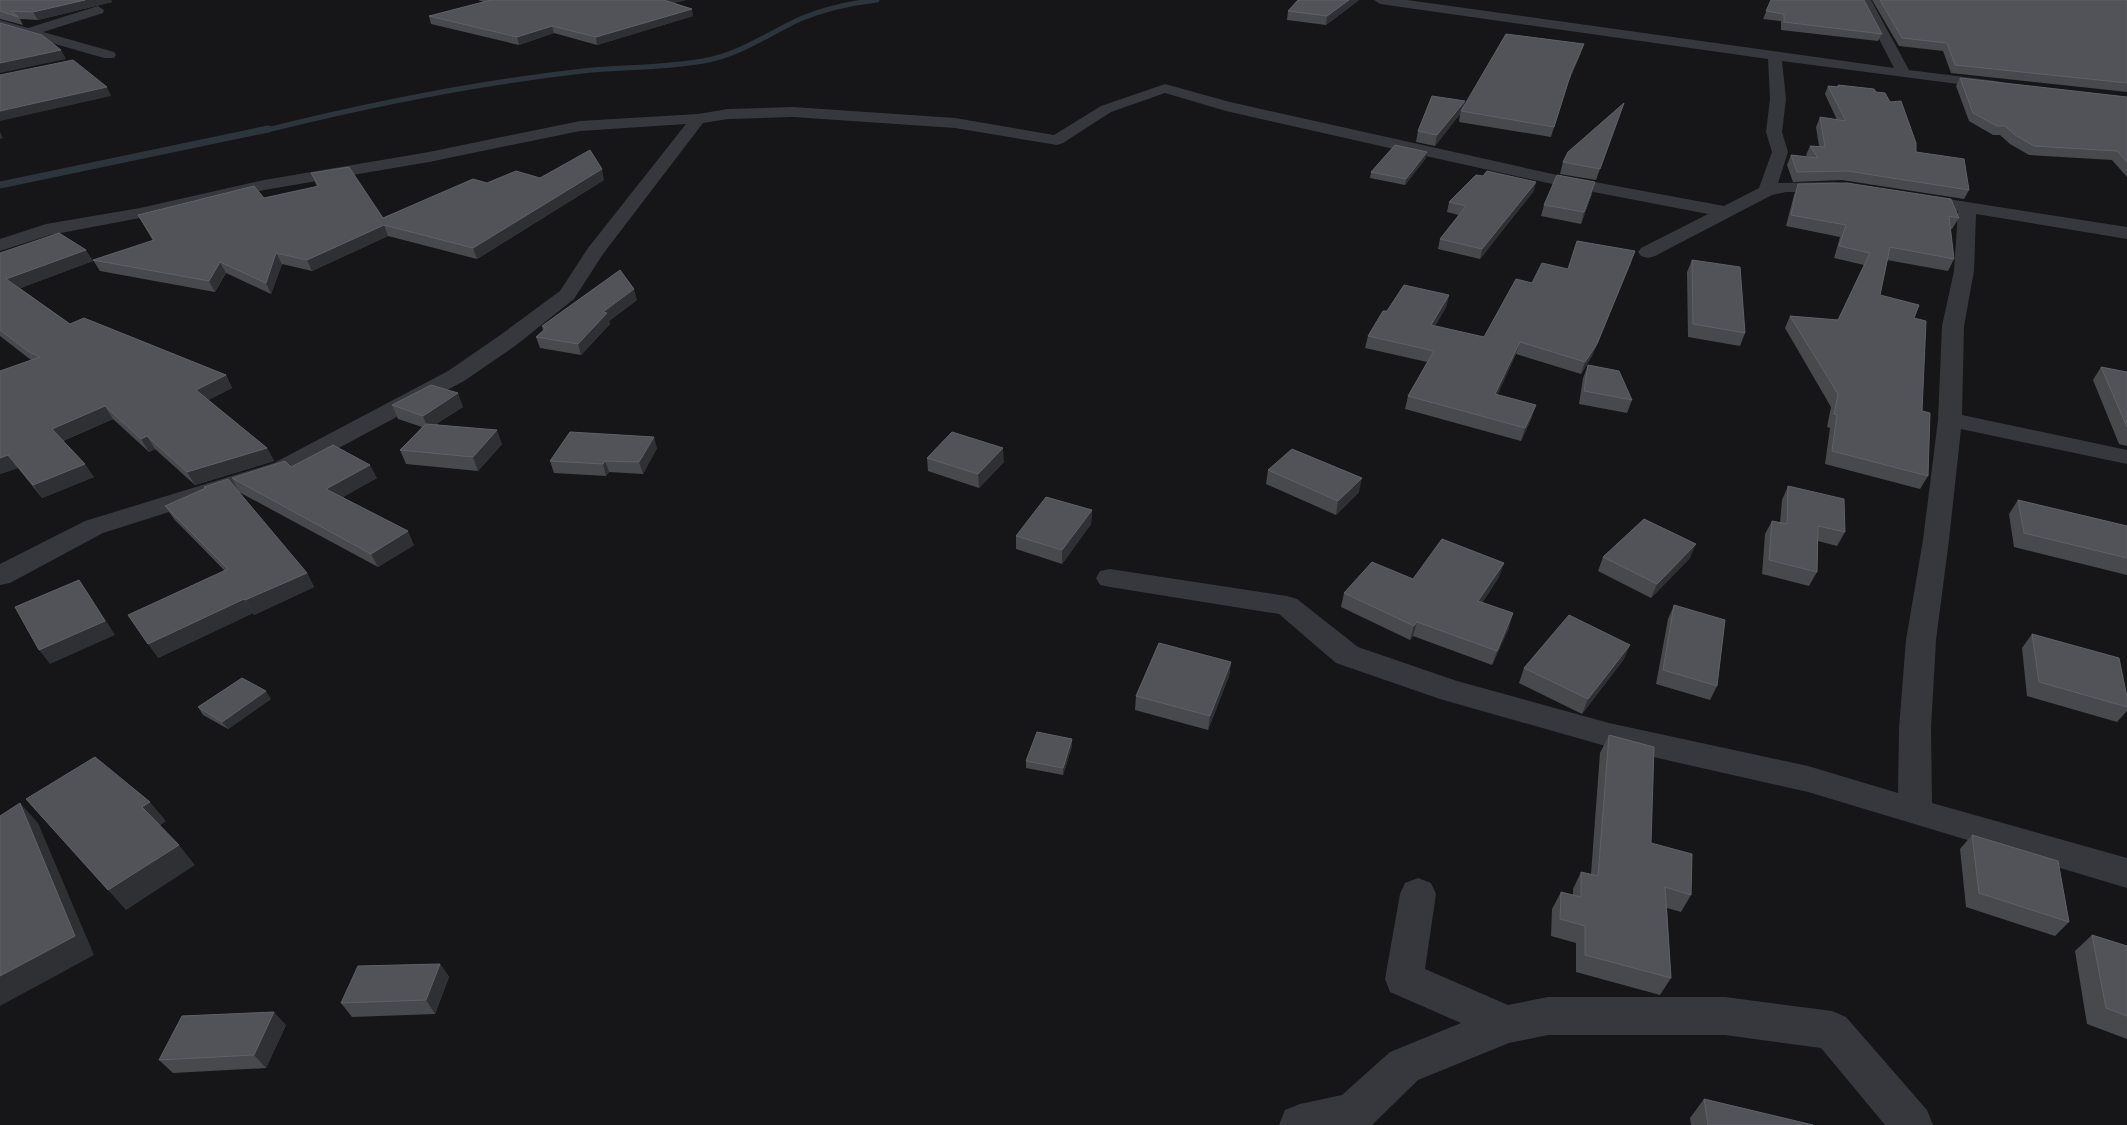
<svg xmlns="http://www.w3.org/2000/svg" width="2127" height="1125" font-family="'Titillium Web',sans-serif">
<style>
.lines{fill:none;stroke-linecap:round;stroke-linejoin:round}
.stream-far1{stroke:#2c353c;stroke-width:5}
.stream{stroke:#2c353c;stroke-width:7}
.minor{fill:#37383d;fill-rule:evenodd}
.wall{fill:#47494d}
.shaded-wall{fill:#2f3033}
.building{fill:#525359;stroke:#5f6168}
</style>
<rect width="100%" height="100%" fill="#161618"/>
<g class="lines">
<path class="stream-far1" d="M263 131C367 105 475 83 583 71 623 67 663 68 703 61 739 55 768 34 800 19 824 9 851 3 877 0"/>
<polyline class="stream" points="0,185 268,129"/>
<g class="minor">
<polygon points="1374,0 1407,0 1894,68 1859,0 1871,0 1909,70 1996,81 2001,82 2003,85 2001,88 1996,89 1782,61 1786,99 1782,132 1788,152 1778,183 1834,182 1840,183 1843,187 1840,191 1834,192 1786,192 1772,195 1655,256 1648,258 1641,256 1638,252 1641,248 1708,214 1557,185 1385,147 1226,111 1165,93 1111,112 1063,143 1057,145 955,128 793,117 728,119 703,123 603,254 574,299 515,346 464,381 292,473 103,533 10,583 0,585 0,564 85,521 274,463 448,371 499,336 560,291 588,248 686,124 580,131 429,162 264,190 140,218 50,235 0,251 0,239 46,224 140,208 264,180 429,152 580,121 698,114 728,109 793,107 955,118 1054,135 1101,106 1165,84 1230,102 1557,175 1724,206 1759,188 1772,152 1766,132 1770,99 1768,59 1380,4"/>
<polygon points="98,6 104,10 103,13 43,32 114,52 116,55 114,58 104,58 0,28 0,20 28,28"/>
<polygon points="1948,199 2127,227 2127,239 1976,214 1974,271 1964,326 1962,415 2127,450 2127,464 1961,429 1949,540 1936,640 1931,728 1932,803 2127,858 2127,888 1808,792 1609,747 1440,699 1336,663 1279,614 1110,587 1100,585 1096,578 1100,571 1110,569 1287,596 1297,599 1358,647 1457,681 1609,723 1808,766 1898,793 1899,728 1906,640 1923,540 1938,420 1942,326 1954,271 1958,211 1942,208 1939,204 1942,200"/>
<polygon points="1418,878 1431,883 1436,894 1425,969 1508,1005 1548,997 1725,997 1832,1011 1846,1017 1927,1110 1933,1125 1885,1125 1821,1048 1725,1035 1548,1035 1509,1043 1418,1080 1372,1125 1279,1125 1285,1110 1300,1104 1342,1095 1390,1052 1461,1023 1390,992 1385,979 1400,894 1405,883"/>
</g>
</g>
<g class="wall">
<polygon points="0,0 111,0 112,2 38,20 20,19 23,25 0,19"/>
<polygon points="478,0 686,0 673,3 693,16 597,45 554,33 519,45 431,24 429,16 484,2"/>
<polygon points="1359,0 1326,25 1287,20 1288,11"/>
<polygon points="1771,0 1882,34 1878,41 1781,30 1781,21 1763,19"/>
<polygon points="1872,0 2127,0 2127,92 1951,73 1943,51 1899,46"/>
<polygon points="1581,53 1568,83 1551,137 1459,122 1460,114 1435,146 1416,142 1418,131 1463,107"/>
<polygon points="1960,78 2127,97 2127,177 2112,160 2029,155 2010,144 2000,135 1993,135 1969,121 1956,86"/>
<polygon points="1838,85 1876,92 1916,152 1969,190 1964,199 1842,180 1793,182 1787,165 1791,155 1808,157 1806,155 1810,146 1819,146 1816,127 1820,117 1837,120 1825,94 1828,86 1837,87"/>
<polygon points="1620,113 1596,180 1560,174 1563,162"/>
<polygon points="1426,158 1405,185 1370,178 1371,172"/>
<polygon points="311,173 383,218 487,183 540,178 604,180 477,259 388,236 312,271 282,264 271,294 226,273 215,292 100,271 93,260 153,241 138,215 264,198 317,187"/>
<polygon points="1483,176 1536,182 1533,192 1480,259 1438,249 1440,239 1459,215 1447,212 1449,202"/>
<polygon points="1798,184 1959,218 1952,229 1950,229 1954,259 1948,271 1887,260 1880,295 1914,318 1928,476 1920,489 1825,464 1830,428 1827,427 1831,407 1785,328 1790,316 1838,320 1864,265 1834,258 1840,237 1786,226 1794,195"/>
<polygon points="1592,194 1581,224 1541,216 1544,205"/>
<polygon points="0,253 93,261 20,288 70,324 226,375 232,388 208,400 267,448 274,461 195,485 155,449 149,452 113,419 63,441 94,477 42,498 18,468 0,474 0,371 31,360 0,336"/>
<polygon points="1692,260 1745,333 1740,346 1688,337 1687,272"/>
<polygon points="1631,263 1592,356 1581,374 1516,354 1497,395 1532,417 1521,441 1405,409 1408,396 1427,362 1365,348 1368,336 1387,311 1449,295 1446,307 1435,326 1484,337 1532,283 1568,269"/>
<polygon points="637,300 609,321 610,324 581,355 540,348 536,337 543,331 542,326"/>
<polygon points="1588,365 1632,400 1627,413 1579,404 1583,378"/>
<polygon points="2101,367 2127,372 2127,446 2119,444 2093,380"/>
<polygon points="392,405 463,407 436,424 502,444 478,471 406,464 400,450 422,427 398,419"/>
<polygon points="657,448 643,474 609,472 606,476 554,473 550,461"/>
<polygon points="927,458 1004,462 979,488 928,471"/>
<polygon points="291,467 377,478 342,497 414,545 378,567 239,492 232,478"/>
<polygon points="1268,470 1359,492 1336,515 1266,484"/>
<polygon points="1788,486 1845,532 1837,546 1818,541 1817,572 1809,586 1762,574 1765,534 1772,521 1780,523 1782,500"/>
<polygon points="204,487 307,573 314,587 254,615 253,613 158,658 224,570 174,519 165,506 205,488"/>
<polygon points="2018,500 2127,526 2127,575 2014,547 2009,514"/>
<polygon points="1092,510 1091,524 1062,564 1016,549 1016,536"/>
<polygon points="1603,557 1690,558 1651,598 1598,571"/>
<polygon points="1499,577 1482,603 1509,628 1492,665 1413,636 1410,640 1341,607 1344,593 1413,579"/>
<polygon points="1674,605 1717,686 1710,700 1656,684 1668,619"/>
<polygon points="2032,634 2127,697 2127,711 2117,722 2027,696 2022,648"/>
<polygon points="1624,659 1582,714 1519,683 1524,668"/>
<polygon points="1231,662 1229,676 1208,730 1135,710 1136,696"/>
<polygon points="271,699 228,729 203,715 198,707"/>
<polygon points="1609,735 1651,843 1691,895 1681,912 1667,908 1671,978 1660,995 1576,972 1576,943 1551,936 1552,909 1561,892 1573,895 1573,889 1581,872 1591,874 1600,753"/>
<polygon points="1072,739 1072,746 1063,775 1026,768 1026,761"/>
<polygon points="1972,835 2069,922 2055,936 1966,907 1960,849"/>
<polygon points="2092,935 2127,946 2127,1039 2087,1024 2075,951"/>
<polygon points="440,964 449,977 435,1014 352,1017 341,1003"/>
<polygon points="286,1025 266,1068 173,1073 159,1060"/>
<polygon points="1704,1099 1813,1125 1691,1125 1690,1118"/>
</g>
<g class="shaded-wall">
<polygon points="85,0 111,0 112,2 38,20 33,12"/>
<polygon points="660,0 686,0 662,6"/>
<polygon points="1349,0 1359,0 1326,25 1327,16"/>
<polygon points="692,9 693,16 597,45 596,37"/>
<polygon points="552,26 554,33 519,45 517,37"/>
<polygon points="1584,44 1581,53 1568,83 1551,137 1571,73"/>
<polygon points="61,50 66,59 0,73 0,63"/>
<polygon points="107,87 111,96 0,121 0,111"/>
<polygon points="1465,101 1463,111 1461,111 1460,114 1435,146 1437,135"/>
<polygon points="0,132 3,138 0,139"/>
<polygon points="1427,152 1426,158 1405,185 1406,179"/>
<polygon points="602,169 604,180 477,259 473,248"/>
<polygon points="1536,182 1533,192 1480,259 1482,249"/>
<polygon points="1595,182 1592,194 1581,224 1584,212"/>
<polygon points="384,225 388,236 312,271 307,260"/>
<polygon points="86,250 93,261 13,291 6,279"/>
<polygon points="1635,251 1631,263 1592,356 1581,374 1585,362"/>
<polygon points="276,253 282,264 271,294 266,283"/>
<polygon points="220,262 226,273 215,292 209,281"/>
<polygon points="634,289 637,300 609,321 610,324 581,355 578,344 603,312"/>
<polygon points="1449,295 1446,307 1429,337 1431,325"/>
<polygon points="1520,342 1516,354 1492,407 1495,394"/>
<polygon points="226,375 232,388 203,403 196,390"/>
<polygon points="458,393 463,407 428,429 423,416"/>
<polygon points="1536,405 1532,417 1521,441 1525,428"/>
<polygon points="105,406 113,419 60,442 52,429"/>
<polygon points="497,430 502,444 478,471 473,457"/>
<polygon points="147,436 155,449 149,452 141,439"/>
<polygon points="654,437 657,448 643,474 639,462"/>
<polygon points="267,448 274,461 195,485 187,472"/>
<polygon points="1003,448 1004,462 979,488 978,474"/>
<polygon points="8,455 18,468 0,474 0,458"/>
<polygon points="605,461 609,472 606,476 603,464"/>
<polygon points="85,464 94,477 42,498 33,485"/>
<polygon points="370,465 377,478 333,503 326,489"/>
<polygon points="1362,478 1359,492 1336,515 1338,501"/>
<polygon points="1092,510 1091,524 1062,564 1062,550"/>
<polygon points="408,531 414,545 378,567 371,554"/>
<polygon points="1696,544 1690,558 1651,598 1657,584"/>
<polygon points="1504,563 1499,577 1474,615 1478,601"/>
<polygon points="307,573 314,587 254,615 245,600"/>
<polygon points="79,580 89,594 115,635 50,664 39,650"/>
<polygon points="244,599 253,613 158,658 148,644"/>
<polygon points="1513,613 1509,628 1492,665 1497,651"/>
<polygon points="1417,622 1413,636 1410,640 1414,626"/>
<polygon points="1630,645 1624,659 1582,714 1588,699"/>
<polygon points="1231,662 1229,676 1208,730 1210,716"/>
<polygon points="266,691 271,699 228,729 222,722"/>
<polygon points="1072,739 1072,746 1063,775 1063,768"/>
<polygon points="150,802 166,821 158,827 142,807"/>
<polygon points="20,803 38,823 94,955 0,1006 0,976"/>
<polygon points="179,845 195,865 126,910 108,890"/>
<polygon points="440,964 449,977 435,1014 426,1000"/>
<polygon points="274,1012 286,1025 266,1068 254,1055"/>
</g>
<g class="building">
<polygon points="0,0 85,0 33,12 11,11 18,17 0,11"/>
<polygon points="491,0 664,0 692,9 596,37 552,26 517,37 429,16"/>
<polygon points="1298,0 1349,0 1327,16 1288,11"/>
<polygon points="1771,0 1864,0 1882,34 1784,22 1784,14 1766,11"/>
<polygon points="1880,0 2127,0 2127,83 1955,65 1947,43 1902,38"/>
<polygon points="0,23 42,35 61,50 0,63"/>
<polygon points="1506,34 1584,44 1571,73 1554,127 1461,111"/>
<polygon points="73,60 107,87 0,111 0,75"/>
<polygon points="1960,78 2127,97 2127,162 2117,151 2034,146 2015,135 2005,126 1997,126 1973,113"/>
<polygon points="1838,85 1874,89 1876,92 1885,93 1890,102 1901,101 1916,143 1916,152 1964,159 1969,190 1847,171 1797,172 1791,155 1818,158 1810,146 1825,147 1820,117 1846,121 1828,86 1839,87"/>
<polygon points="1432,96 1465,101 1437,135 1418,131"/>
<polygon points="1624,103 1600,169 1563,162 1568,152"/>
<polygon points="1395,145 1427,152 1406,179 1371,172"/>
<polygon points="590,150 602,169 473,248 384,225 307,260 276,253 266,283 220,262 209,281 93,260 154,240 138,215 254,186 264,198 319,186 311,173 349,167 383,218 473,179 487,183 516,171 540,178"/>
<polygon points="1487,171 1536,182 1482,249 1440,239 1466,206 1449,202 1476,175 1483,176"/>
<polygon points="1557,175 1595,182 1584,212 1544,205"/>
<polygon points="1847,183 1951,199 1959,218 1949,216 1954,259 1890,247 1880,295 1919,305 1914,318 1926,321 1922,411 1930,413 1928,476 1832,451 1837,415 1834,414 1838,394 1790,316 1838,320 1870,253 1839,246 1846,225 1791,215 1798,184"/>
<polygon points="59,233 86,250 6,279 70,324 84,318 226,375 196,390 267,448 187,472 147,436 141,439 105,406 52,429 85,464 33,485 8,455 0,458 0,371 40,357 29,352 0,330 0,253"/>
<polygon points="1577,241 1635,251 1597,344 1585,362 1520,342 1495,394 1536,405 1525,428 1408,396 1434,351 1368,336 1383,311 1387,311 1404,285 1449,295 1431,325 1484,337 1516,279 1532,283 1542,263 1568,269"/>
<polygon points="1692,260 1740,267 1745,333 1693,324"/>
<polygon points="620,270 634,289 603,312 607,313 578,344 536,337 546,328 542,326"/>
<polygon points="1588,365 1619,371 1632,400 1584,391"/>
<polygon points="2101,367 2127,372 2127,427"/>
<polygon points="431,385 458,393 423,416 392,405"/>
<polygon points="426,424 497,430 473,457 400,450"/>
<polygon points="570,432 654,437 639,462 605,461 603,464 550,461"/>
<polygon points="952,432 1003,448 978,474 927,458"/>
<polygon points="333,445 370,465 326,489 408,531 371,554 232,478 285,461 291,467"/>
<polygon points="1292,449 1362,478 1338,501 1268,470"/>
<polygon points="228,479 307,573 245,600 244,599 148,644 128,615 228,569 165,506 206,488 204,487"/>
<polygon points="1788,486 1844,499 1845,532 1818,526 1817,572 1769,560 1772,521 1787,524"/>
<polygon points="1046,497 1092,510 1062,550 1016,536"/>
<polygon points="2018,500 2127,526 2127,558 2024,533"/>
<polygon points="1644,519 1696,544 1657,584 1603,557"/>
<polygon points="1442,539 1504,563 1478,601 1513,613 1497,651 1417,622 1414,626 1344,593 1372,562 1413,579"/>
<polygon points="79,580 105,621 39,650 15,607"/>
<polygon points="1674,605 1725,620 1717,686 1663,670"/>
<polygon points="1569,615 1630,645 1588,699 1524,668"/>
<polygon points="2032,634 2119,658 2127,697 2127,707 2039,682"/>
<polygon points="1159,643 1231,662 1210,716 1136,696"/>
<polygon points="242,678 266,691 222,722 198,707"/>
<polygon points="1037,732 1072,739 1063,768 1026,761"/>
<polygon points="1609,735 1654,747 1651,843 1692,854 1691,895 1665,887 1671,978 1585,955 1585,926 1560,919 1561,892 1581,897 1581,872 1598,876"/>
<polygon points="95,757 150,802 142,807 179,845 108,890 26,799"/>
<polygon points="20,803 75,936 0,976 0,816"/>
<polygon points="1972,835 2058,861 2069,922 1979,893"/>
<polygon points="2092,935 2127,946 2127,1016 2106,1008"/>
<polygon points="440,964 426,1000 341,1003 358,966"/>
<polygon points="274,1012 254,1055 159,1060 182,1016"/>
<polygon points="1704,1099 1813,1125 1708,1125"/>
</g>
</svg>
